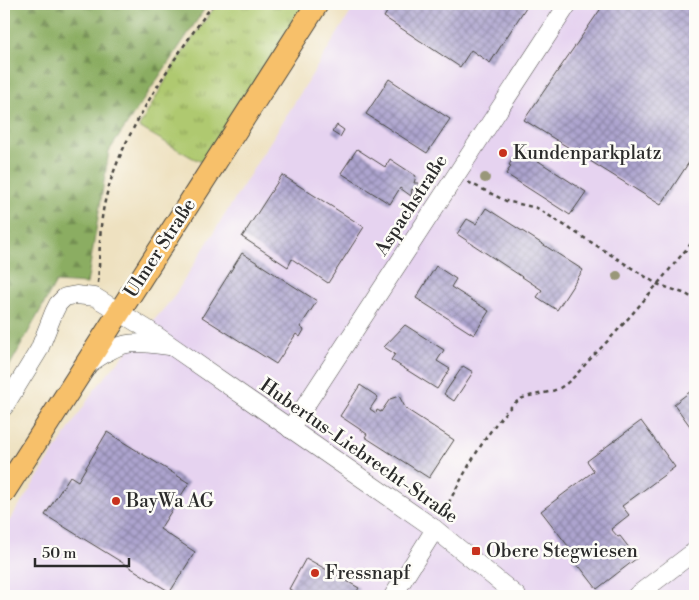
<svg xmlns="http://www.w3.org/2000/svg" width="699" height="600" font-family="'Libre Bodoni',serif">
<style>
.built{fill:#e6d3f0}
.grass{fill:url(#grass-tufts);stroke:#6d7a4d}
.forest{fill:url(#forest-firs);stroke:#5b6c46}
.building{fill:url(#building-cross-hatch)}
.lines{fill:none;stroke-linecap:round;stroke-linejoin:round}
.minor-casing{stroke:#484641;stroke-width:19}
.major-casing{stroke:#484641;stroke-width:24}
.path{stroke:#484641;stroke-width:2.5;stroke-dasharray:4 4;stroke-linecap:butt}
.minor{stroke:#fff;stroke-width:18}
.major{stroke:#f7c06b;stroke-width:22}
.tree{fill:#999779}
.poi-dot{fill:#c8321e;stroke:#fdfcf7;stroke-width:2}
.labels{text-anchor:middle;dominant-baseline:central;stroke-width:5;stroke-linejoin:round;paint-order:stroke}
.poi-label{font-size:19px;fill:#2b2b2b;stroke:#fdfcf7;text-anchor:start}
.street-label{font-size:19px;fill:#2b2b2b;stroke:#fdfcf7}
</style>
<defs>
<pattern id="grass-tufts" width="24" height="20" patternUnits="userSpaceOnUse" patternTransform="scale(1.25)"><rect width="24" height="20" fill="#afc96f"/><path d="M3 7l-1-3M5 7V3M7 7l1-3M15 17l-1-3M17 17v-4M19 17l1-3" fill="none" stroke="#8fa35b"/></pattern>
<pattern id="forest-firs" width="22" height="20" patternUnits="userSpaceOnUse" patternTransform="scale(1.25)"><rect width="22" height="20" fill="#8bad62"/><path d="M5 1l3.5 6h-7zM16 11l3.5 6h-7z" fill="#728d51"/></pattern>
<pattern id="building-cross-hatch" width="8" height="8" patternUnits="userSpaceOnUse" patternTransform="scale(1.25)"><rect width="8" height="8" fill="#ada4cf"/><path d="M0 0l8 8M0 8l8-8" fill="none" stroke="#8d86a8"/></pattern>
</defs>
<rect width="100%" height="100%" fill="#fdfcf7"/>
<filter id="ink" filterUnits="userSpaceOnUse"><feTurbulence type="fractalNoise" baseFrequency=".02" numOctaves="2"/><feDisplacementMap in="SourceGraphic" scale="10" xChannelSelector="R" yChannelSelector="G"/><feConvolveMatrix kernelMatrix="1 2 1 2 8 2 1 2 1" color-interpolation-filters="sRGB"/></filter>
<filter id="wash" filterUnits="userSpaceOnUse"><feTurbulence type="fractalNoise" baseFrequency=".0096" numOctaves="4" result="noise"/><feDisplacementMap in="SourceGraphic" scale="20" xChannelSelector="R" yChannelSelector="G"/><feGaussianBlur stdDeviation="1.12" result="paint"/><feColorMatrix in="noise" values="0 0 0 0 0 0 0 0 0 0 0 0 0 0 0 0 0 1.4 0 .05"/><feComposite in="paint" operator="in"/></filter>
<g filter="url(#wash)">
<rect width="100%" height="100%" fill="#eee1c0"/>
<polygon class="built" points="356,4 695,4 695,596 4,596 4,529 95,389 173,298"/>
<polygon class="grass" points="217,4 308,4 206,164 191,157 139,127 176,62"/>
<polygon class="forest" points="4,4 208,4 109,151 87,284 56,282 4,376"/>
<g id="blocks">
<g class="building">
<polygon points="392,4 528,4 490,63 471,50 460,67 384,17"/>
<polygon points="604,4 685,4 695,11 695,123 691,129 695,132 695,153 661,205 524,120"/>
<polygon points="389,79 450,119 427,153 366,114"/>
<polygon points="337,125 344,130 340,137 332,132"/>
<polygon points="357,149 385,167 390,159 416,176 414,183 418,183 420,191 412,189 411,196 400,188 390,204 341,173"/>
<polygon points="526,153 586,192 570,215 506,174 511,166 509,165 514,157 516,158 518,154 523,157"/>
<polygon points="282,175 364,227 328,283 292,259 288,267 242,237"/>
<polygon points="486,208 583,270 557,310 537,297 542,290 457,234 467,219 476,224"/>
<polygon points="242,253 317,301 300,327 304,330 300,337 296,334 276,364 202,317"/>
<polygon points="436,266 456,279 451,287 489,311 474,335 416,298"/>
<polygon points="405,325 444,350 437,361 450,369 437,389 391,360 395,354 384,347"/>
<polygon points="463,366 473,372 454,401 444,394"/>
<polygon points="360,385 378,397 370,409 376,413 377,410 381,412 390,399 399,396 406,409 454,440 429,478 365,437 367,434 340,416"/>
<polygon points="695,388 695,433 674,404"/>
<polygon points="641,421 675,467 622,506 629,515 611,529 618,537 620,536 637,558 597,589 580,567 579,568 571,558 575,555 541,511 594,471 587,461"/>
<polygon points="107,432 189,483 160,529 195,552 170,592 45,515 70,476 78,481"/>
<polygon points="306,558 359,588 354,596 303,596 289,589"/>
</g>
</g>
</g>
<g filter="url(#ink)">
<use href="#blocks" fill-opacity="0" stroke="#484641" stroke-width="1"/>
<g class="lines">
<defs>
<g id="minor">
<path d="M89 364C123 340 128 341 169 346"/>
<polyline points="4,407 39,350 54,312 58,304 65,297 76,295 95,297 147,329 435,529 517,596"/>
<polyline points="290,429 568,4"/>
<polyline points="393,596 435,529"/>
<polyline points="636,596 695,551"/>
</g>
<polyline id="major" points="4,492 317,4"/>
</defs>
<use href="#minor" class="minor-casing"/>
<use href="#major" class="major-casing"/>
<g class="path">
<polyline points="468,182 506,201 537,208 657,284 686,294 695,300"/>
<path d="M98 283C100 259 99 234 103 211 115 141 173 61 213 4"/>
<path d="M441 517C459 484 489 422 519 400 530 393 550 395 563 386 575 378 585 364 595 354 631 318 662 278 695 239"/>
</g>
<use href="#minor" class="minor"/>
<use href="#major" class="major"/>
</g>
<g class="tree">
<circle cx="485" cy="178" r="5"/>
<circle cx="617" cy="276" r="5"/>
</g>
</g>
<g class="poi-dot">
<circle cx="503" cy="153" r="5"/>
<circle cx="116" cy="501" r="5"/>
<rect x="471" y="546" width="10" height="10" rx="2.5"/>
<circle cx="315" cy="573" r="5"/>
</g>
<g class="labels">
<g class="poi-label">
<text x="513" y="153">Kundenparkplatz</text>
<text x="126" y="501">BayWa AG</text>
<text x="486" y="551">Obere Stegwiesen</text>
<text x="325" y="573">Fressnapf</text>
</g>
<g class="street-label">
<text transform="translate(411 205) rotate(-57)">Aspachstraße</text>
<text transform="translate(160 248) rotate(-57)">Ulmer Straße</text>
<text transform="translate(359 451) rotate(35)">Hubertus-Liebrecht-Straße</text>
</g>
</g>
<rect width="699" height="600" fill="none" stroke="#fdfcf7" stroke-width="20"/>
<path d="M35 558v8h94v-8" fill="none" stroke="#2b2b2b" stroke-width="2.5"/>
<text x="42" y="558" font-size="15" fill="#2b2b2b" stroke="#fdfcf7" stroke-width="4" paint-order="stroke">50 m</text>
</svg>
